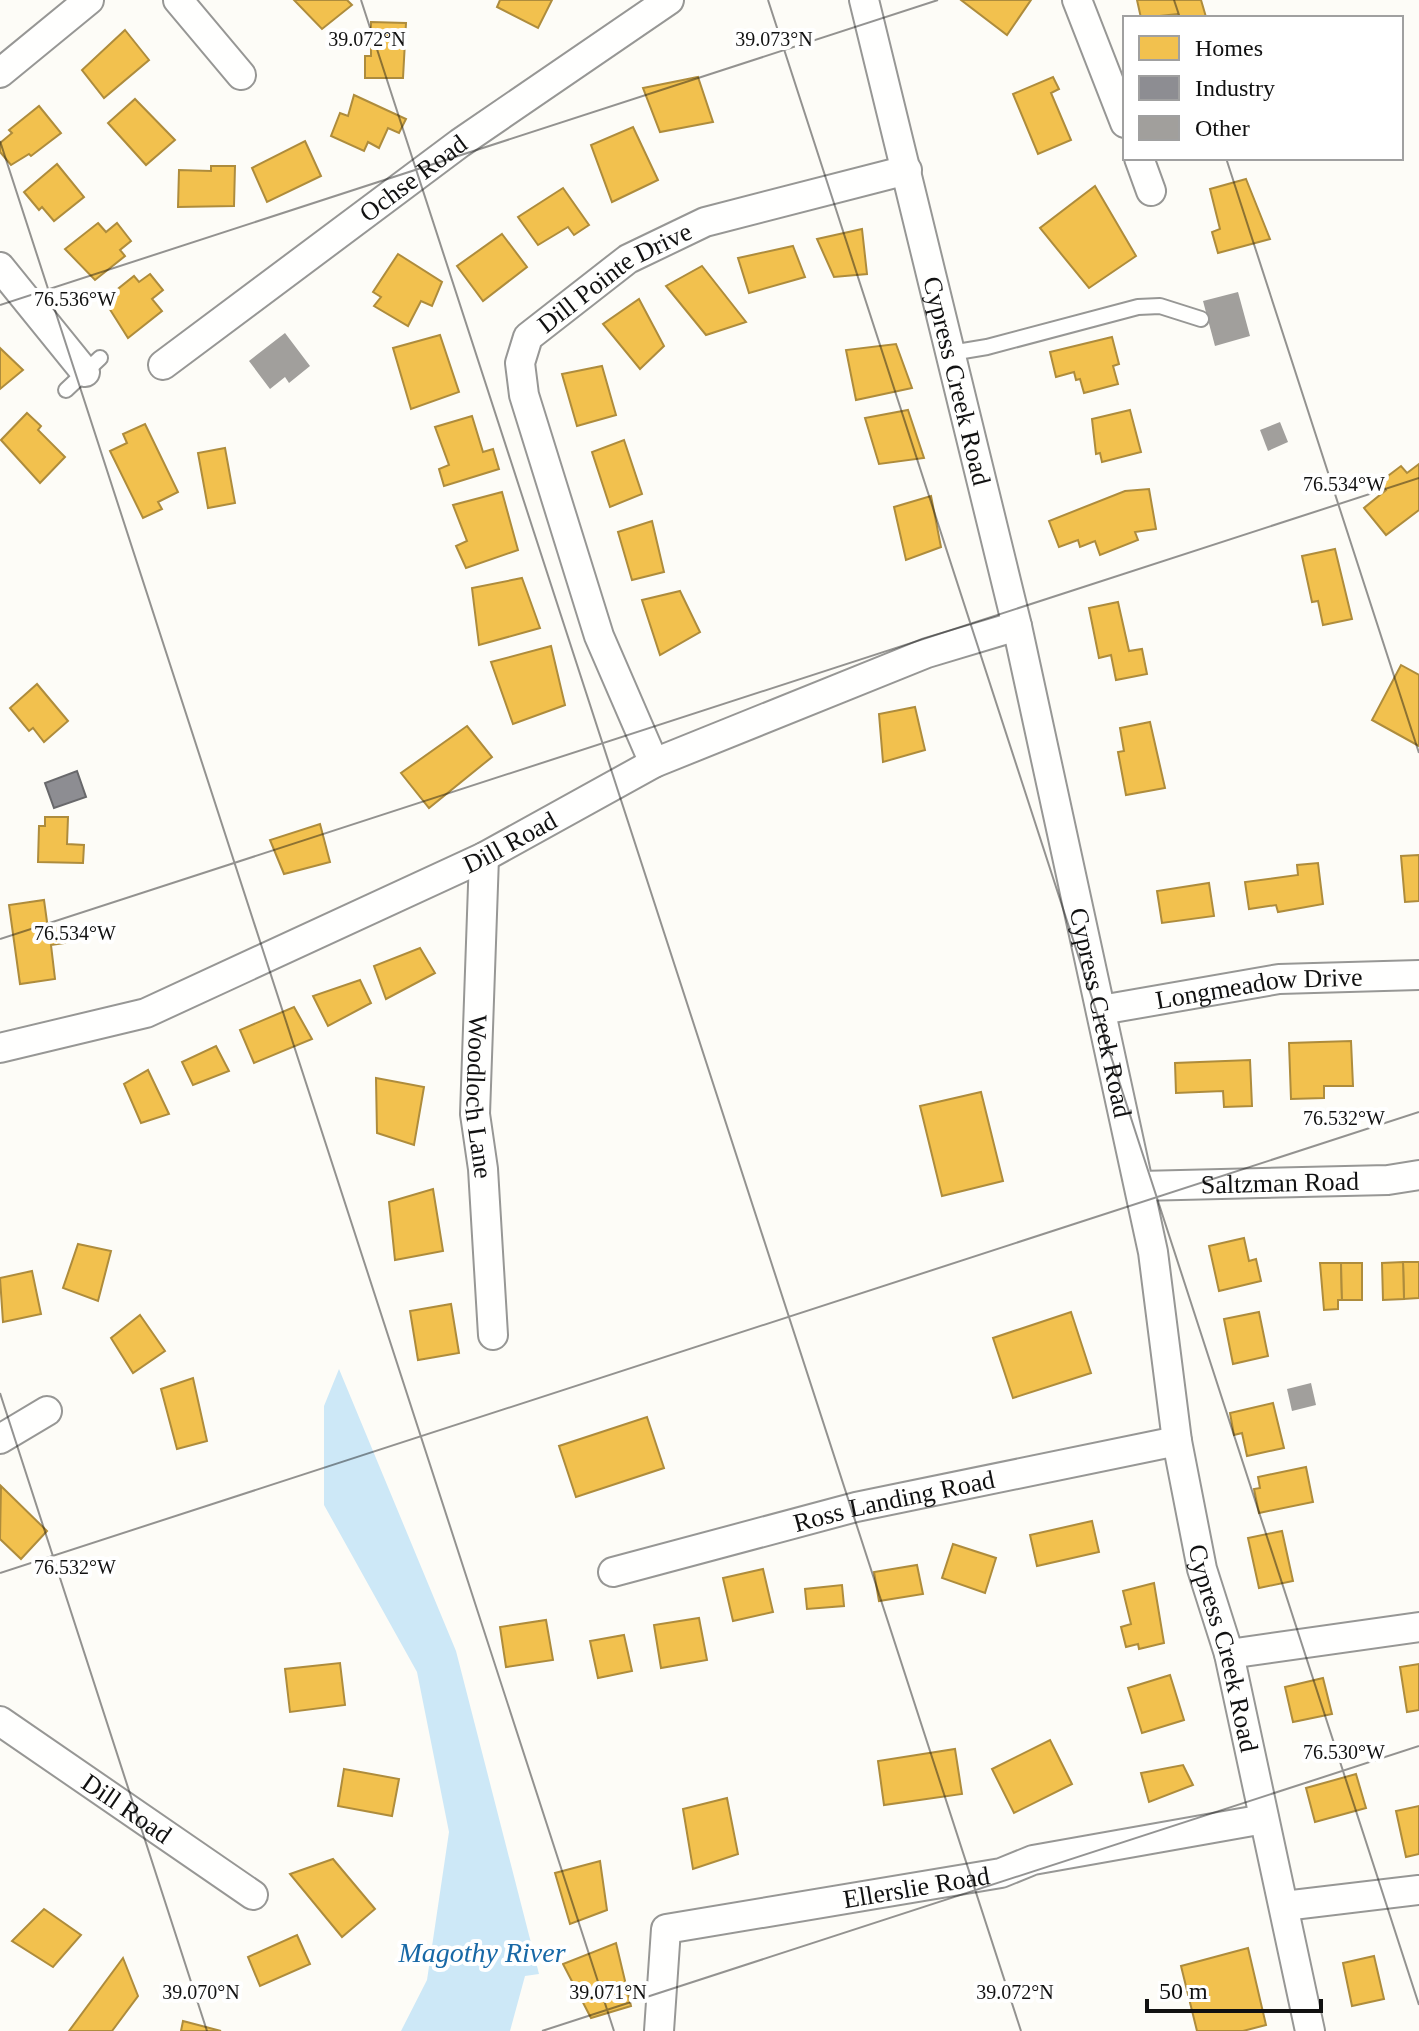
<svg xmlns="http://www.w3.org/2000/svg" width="1419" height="2031" font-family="'Times New Roman',serif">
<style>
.water{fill:#cde8f7}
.homes{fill:#f2c14e;stroke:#ae8c3c;stroke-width:2}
.industry{fill:#8d8d92;stroke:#68686b;stroke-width:2}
.building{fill:#a19f9c}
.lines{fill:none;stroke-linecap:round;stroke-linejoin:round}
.lane-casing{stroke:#979795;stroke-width:18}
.street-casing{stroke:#979795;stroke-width:32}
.lane{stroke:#fffffe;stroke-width:14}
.street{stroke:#fffffe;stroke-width:28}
.ticks{fill:none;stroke:#111;stroke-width:2;stroke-opacity:0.45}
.labels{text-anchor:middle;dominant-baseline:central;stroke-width:8;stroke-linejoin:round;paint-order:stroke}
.street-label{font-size:26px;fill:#111;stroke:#fff}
.water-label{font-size:28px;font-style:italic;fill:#1768a6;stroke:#fff}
.ticks-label{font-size:20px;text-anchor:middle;fill:#111;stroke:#fff;stroke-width:8;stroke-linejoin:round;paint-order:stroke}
</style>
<rect width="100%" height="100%" fill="#fdfcf7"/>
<polygon class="water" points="339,1369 456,1651 539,1974 525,1976 510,2031 401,2031 427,1980 449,1832 417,1672 324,1505 324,1406"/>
<g class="homes">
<polygon points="294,0 347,0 352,5 322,29"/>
<polygon points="500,0 552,0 538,28 497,7"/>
<polygon points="961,0 1031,0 1007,35"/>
<polygon points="1137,0 1201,0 1206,17 1178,18 1177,14 1141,18"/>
<polygon points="371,22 406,23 403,78 365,78 365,56 371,56"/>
<polygon points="125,30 149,60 104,98 82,70"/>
<polygon points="698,77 713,122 660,132 643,88"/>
<polygon points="1053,77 1059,89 1051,93 1071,140 1038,154 1013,94"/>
<polygon points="354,95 406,119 399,133 388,128 379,148 368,142 364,151 331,136 340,113 348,116"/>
<polygon points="135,99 175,140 146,165 108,123"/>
<polygon points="39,106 61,133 31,156 29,154 11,165 0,152 0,143 12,133 9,130"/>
<polygon points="633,127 658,180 612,202 591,145"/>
<polygon points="305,141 321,176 267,202 252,168"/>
<polygon points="57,164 84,197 54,221 42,207 39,210 24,192"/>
<polygon points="211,166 235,166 234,206 178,207 179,170 211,171"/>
<polygon points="1246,179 1270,239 1218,253 1212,232 1220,229 1210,189"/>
<polygon points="1095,186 1136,256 1089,288 1040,228"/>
<polygon points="563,188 589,225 574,235 568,227 538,245 518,217"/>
<polygon points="98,223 106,232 117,223 131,241 120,250 125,256 95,280 65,249"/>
<polygon points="862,229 867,274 834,277 817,239"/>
<polygon points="502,234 527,267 483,301 457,266"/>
<polygon points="793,246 805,277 749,293 738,258"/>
<polygon points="398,254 442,282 432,306 421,301 408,326 374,306 381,297 373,292"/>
<polygon points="702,266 746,322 706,335 666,286"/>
<polygon points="150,274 163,290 152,299 162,311 128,338 104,300 134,276 139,282"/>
<polygon points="639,299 664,346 640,369 603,324"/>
<polygon points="440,335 459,392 411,409 393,348"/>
<polygon points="1112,337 1119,364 1113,366 1118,384 1084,393 1080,379 1076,380 1074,372 1056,377 1050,352"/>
<polygon points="896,344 912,388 856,400 846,350"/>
<polygon points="0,348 23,370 0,389"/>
<polygon points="602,366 616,415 577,426 562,374"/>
<polygon points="908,410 924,458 879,464 865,418"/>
<polygon points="1130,410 1141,452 1102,462 1100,453 1096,454 1092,419"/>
<polygon points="27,413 41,426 38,430 65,457 40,483 1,440"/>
<polygon points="472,416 483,452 493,449 499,469 444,486 439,469 449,465 435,427"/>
<polygon points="145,424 178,492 158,502 162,509 143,518 110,451 127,443 123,434"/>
<polygon points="624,440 642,494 610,507 592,452"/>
<polygon points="225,448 235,503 208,508 198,453"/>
<polygon points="1419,464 1419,510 1386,535 1364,508 1386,490 1380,482 1401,466 1407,473"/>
<polygon points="1149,489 1156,529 1135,532 1138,540 1100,555 1095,541 1080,547 1078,540 1059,547 1049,521 1125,491"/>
<polygon points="502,492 518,550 466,568 456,546 467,541 453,505"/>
<polygon points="931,496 941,547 906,560 894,507"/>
<polygon points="652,521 664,572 632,580 618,532"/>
<polygon points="1335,549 1352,619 1323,625 1318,601 1312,602 1302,556"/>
<polygon points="522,578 540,628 479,645 472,588"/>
<polygon points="680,591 700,632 660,655 642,600"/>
<polygon points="1118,602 1129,651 1142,649 1147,674 1116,680 1111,655 1099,658 1089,608"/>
<polygon points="551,646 565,705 513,724 491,662"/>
<polygon points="1401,665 1419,675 1419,746 1372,720"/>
<polygon points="37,684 68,721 44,742 33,728 29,731 10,708"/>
<polygon points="915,707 925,750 883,762 879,714"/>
<polygon points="1150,722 1165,788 1126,795 1118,752 1124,751 1120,728"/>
<polygon points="467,726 492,757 429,808 401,773"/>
<polygon points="45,817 68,817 67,844 84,845 83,863 38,862 39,826 45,826"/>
<polygon points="320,824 330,862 284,874 270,840"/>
<polygon points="1419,855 1419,901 1405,902 1401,856"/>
<polygon points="1318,863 1323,904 1278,912 1276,905 1249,909 1245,882 1298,875 1297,865"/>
<polygon points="1209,883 1214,916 1162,923 1157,891"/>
<polygon points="44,900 48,929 62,927 65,943 51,945 55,979 20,984 9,905"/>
<polygon points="420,948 435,973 386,999 374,966"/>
<polygon points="360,980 371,1003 328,1026 313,996"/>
<polygon points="294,1007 312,1039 254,1063 240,1030"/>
<polygon points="1351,1041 1353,1086 1324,1086 1324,1098 1291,1099 1289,1043"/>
<polygon points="216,1046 229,1071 193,1085 182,1062"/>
<polygon points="1250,1060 1252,1106 1224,1107 1223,1091 1176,1093 1175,1063"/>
<polygon points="148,1070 169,1114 141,1123 124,1084"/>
<polygon points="376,1078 424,1087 414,1145 377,1133"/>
<polygon points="981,1092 1003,1181 942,1196 920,1106"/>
<polygon points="433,1189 443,1251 395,1260 389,1202"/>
<polygon points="1244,1238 1249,1261 1256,1259 1261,1281 1219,1291 1209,1246"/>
<polygon points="78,1244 111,1251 98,1301 63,1288"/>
<polygon points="1403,1262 1419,1262 1419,1298 1404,1299"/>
<polygon points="1403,1262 1404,1299 1383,1300 1382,1263"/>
<polygon points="1320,1263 1341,1263 1342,1300 1338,1300 1338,1309 1324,1310"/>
<polygon points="1341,1263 1362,1263 1362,1300 1342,1300"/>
<polygon points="32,1271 41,1314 3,1322 0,1278"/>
<polygon points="451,1304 459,1353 418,1360 410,1311"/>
<polygon points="1071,1312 1091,1373 1013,1398 993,1338"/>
<polygon points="1259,1312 1268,1356 1233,1364 1224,1319"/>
<polygon points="140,1315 165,1351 133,1373 111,1338"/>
<polygon points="193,1378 207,1441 177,1449 161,1389"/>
<polygon points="1273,1403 1284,1448 1247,1456 1242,1433 1234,1435 1230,1413"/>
<polygon points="647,1417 664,1468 576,1497 559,1446"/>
<polygon points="1306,1467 1313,1502 1259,1513 1254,1489 1260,1488 1258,1477"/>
<polygon points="1,1486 47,1531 21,1559 0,1539"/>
<polygon points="1092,1521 1099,1552 1037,1566 1030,1535"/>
<polygon points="1282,1531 1293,1581 1259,1588 1248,1538"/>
<polygon points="953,1544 996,1558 985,1593 942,1578"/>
<polygon points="917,1565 923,1594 879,1601 874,1572"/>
<polygon points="763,1569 773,1612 733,1621 723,1578"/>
<polygon points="1154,1583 1164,1643 1139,1649 1138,1644 1126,1647 1121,1627 1131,1624 1123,1591"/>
<polygon points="842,1585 844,1606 807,1609 805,1589"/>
<polygon points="699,1618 707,1660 661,1668 654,1625"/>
<polygon points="546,1620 553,1660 506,1667 500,1627"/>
<polygon points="624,1635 632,1671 598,1678 590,1641"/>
<polygon points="340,1663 345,1705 290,1712 285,1669"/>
<polygon points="1419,1664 1419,1710 1407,1712 1400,1667"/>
<polygon points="1170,1675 1184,1720 1142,1733 1128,1688"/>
<polygon points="1323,1678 1332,1714 1293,1722 1285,1687"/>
<polygon points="1050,1740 1072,1784 1014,1813 992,1769"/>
<polygon points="955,1749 962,1794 884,1805 878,1761"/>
<polygon points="1183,1765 1193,1785 1149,1802 1141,1773"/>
<polygon points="344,1769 399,1779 392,1816 338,1806"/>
<polygon points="1356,1774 1366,1808 1315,1822 1306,1788"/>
<polygon points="727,1798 738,1854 693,1869 683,1809"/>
<polygon points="1419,1806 1419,1854 1406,1857 1396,1811"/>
<polygon points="333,1859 375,1909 342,1937 290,1874"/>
<polygon points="600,1861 607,1910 570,1924 555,1873"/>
<polygon points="44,1909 81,1935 53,1967 12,1941"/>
<polygon points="297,1935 310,1964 260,1986 248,1957"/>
<polygon points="616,1943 631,2006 591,2018 563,1964"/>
<polygon points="1248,1948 1266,2025 1243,2031 1197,2031 1181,1966"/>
<polygon points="1374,1956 1384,1999 1352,2006 1343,1963"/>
<polygon points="123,1958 138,1996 112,2031 69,2031"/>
<polygon points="183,2021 221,2031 181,2031"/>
</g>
<polygon class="industry" points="77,771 86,797 54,808 45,783"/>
<g class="building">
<polygon points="1238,292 1250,336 1215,346 1203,301"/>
<polygon points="285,333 310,366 289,383 285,377 270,389 249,361"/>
<polygon points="1280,422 1288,442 1268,451 1260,430"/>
<polygon points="1311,1383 1316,1405 1292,1411 1287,1389"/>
</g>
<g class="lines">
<defs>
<g id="lane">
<polyline points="951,353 987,347 1138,307 1160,306 1201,319"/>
<polyline points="66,390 100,358"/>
</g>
<g id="street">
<polyline points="178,0 241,75"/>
<path id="s1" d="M864 0 1017 626 1153 1252 1177 1441 1202 1569 1229 1654 1310 2031"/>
<polyline points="1077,0 1125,123"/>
<polyline points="0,73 89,0"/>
<polyline points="1139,158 1151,191"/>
<polyline points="0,267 85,372"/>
<path id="s2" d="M163 365 460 143 669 0"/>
<path id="s3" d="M654 763 599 636 524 395 520 363 528 337 628 259 705 222 907 170"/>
<path id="s4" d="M484 857 475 1114 483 1169 493 1335"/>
<path id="s5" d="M1101 1010 1279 979 1419 975"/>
<path id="s6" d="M0 1048 146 1013 484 857 654 763 927 653 1017 626"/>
<path id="s7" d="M1140 1186 1388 1180 1419 1175"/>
<polyline points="0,1439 47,1411"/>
<path id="s8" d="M613 1572 856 1507 1177 1441"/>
<polyline points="1229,1654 1419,1627"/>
<path id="s9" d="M0 1721 253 1895"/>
<polyline points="1284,1906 1419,1890"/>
<path id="s10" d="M659 2031 666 1929 1001 1873 1033 1860 1264 1819"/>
</g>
</defs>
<use href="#lane" class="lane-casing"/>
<use href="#street" class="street-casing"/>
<use href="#lane" class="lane"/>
<use href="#street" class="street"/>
</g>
<path class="ticks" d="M361 0 1021 2031M768 0 1419 2005M1174 0 1180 18M0 141 614 2031M1226 158 1419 753M0 305 938 0M0 939 1419 478M0 1393 207 2031M0 1573 1419 1112M542 2031 1419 1746"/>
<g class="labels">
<g class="street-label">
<text stroke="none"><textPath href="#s2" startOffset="312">Ochse Road</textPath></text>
<text stroke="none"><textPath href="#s3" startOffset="556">Dill Pointe Drive</textPath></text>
<text stroke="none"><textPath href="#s1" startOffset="392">Cypress Creek Road</textPath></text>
<text stroke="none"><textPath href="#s6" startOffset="552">Dill Road</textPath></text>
<text stroke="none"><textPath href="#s5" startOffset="160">Longmeadow Drive</textPath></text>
<text stroke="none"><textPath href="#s1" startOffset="1040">Cypress Creek Road</textPath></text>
<text stroke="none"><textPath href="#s4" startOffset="240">Woodloch Lane</textPath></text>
<text stroke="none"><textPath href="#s7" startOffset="140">Saltzman Road</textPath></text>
<text stroke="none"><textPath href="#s8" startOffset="290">Ross Landing Road</textPath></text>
<text stroke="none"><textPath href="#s1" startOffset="1688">Cypress Creek Road</textPath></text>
<text stroke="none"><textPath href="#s9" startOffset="154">Dill Road</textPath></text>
<text stroke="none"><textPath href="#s10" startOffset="356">Ellerslie Road</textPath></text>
</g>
<g class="water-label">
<text x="482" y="1952">Magothy River</text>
</g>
</g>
<g class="ticks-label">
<text x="367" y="46">39.072°N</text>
<text x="774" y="46">39.073°N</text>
<text x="75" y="306">76.536°W</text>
<text x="1344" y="491">76.534°W</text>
<text x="75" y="940">76.534°W</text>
<text x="1344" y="1125">76.532°W</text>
<text x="75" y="1574">76.532°W</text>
<text x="1344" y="1759">76.530°W</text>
<text x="201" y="1999">39.070°N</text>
<text x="608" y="1999">39.071°N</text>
<text x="1015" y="1999">39.072°N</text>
</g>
<rect x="1123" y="16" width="280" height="144" fill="#ffffff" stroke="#a0a0a0" stroke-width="2"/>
<rect x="1139" y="36" width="40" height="24" fill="#f2c14e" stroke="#a0a0a0" stroke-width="2"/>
<text x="1195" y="56" font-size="24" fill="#111111">Homes</text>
<rect x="1139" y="76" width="40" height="24" fill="#8d8d92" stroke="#a0a0a0" stroke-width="2"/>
<text x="1195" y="96" font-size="24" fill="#111111">Industry</text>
<rect x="1139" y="116" width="40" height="24" fill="#a19f9c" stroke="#a0a0a0" stroke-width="2"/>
<text x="1195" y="136" font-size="24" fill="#111111">Other</text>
<path d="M1147 1999v12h174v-12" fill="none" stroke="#111111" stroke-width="4"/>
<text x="1159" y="1999" font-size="24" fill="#111111" stroke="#ffffff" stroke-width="6" paint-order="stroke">50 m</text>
</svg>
